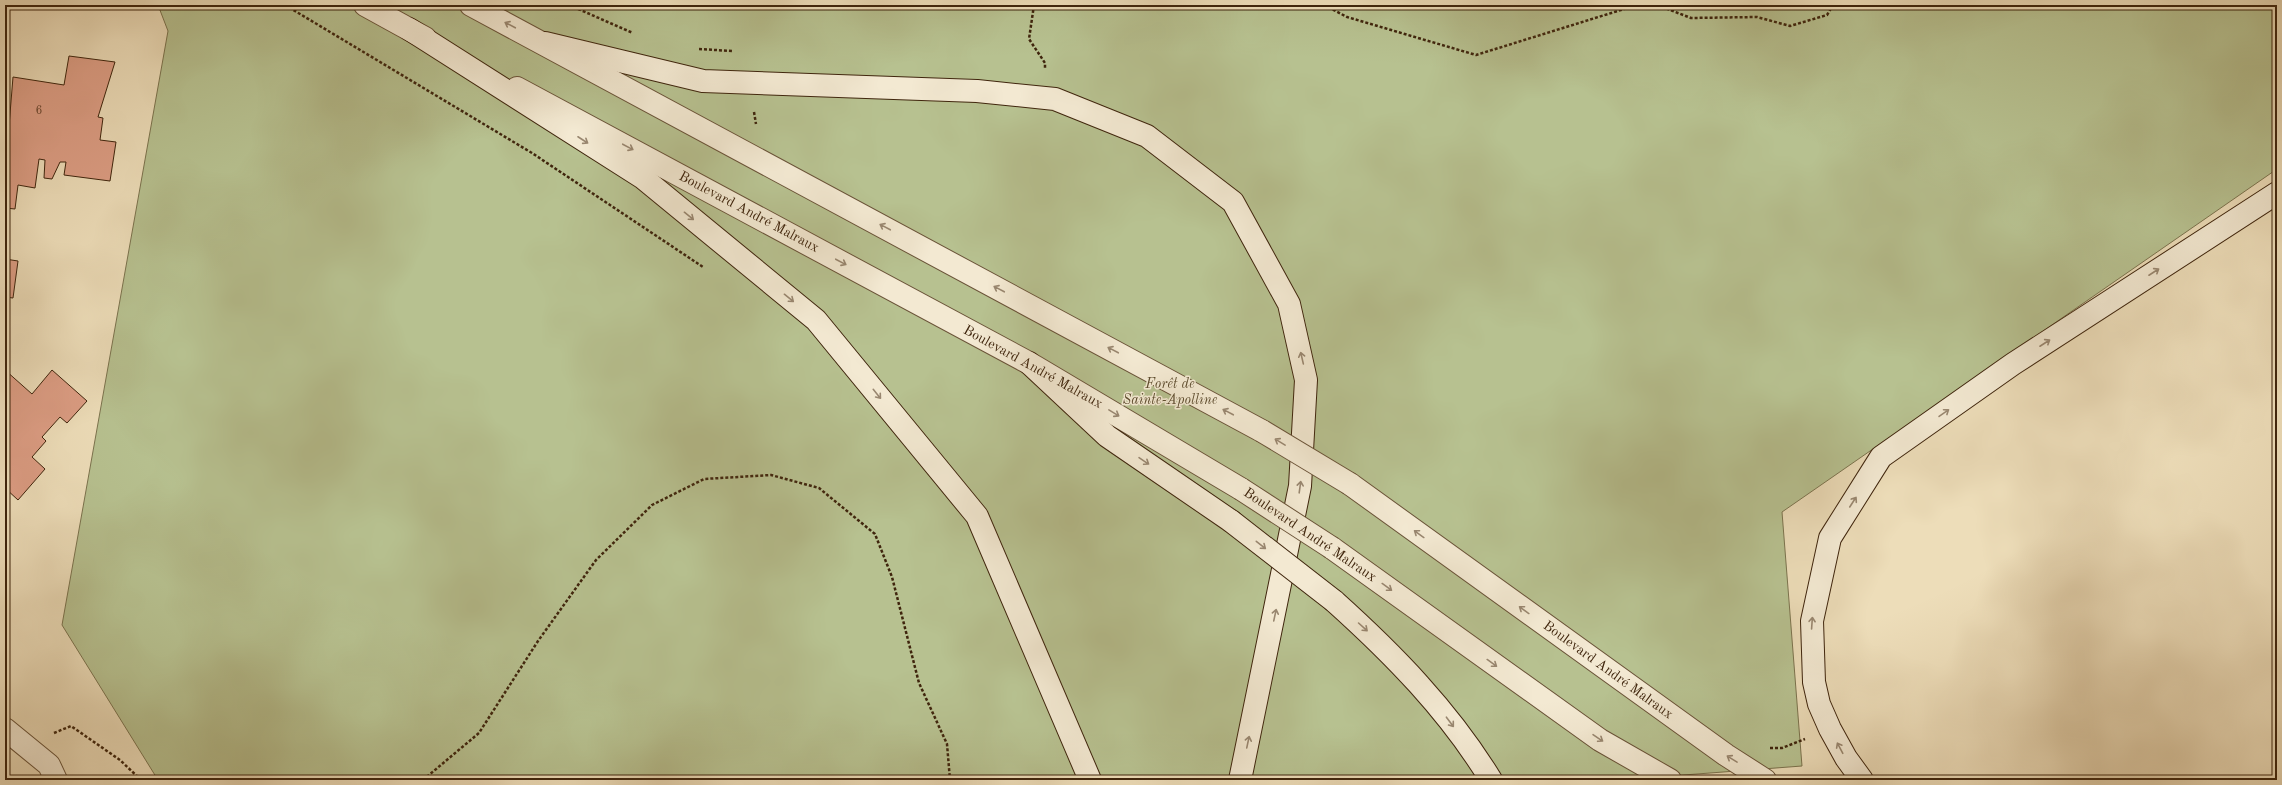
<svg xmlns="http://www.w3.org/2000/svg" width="2282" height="785" font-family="'Old Standard TT',serif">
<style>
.green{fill:#b7c190;stroke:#7b734e}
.building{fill:#dd9e85;stroke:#3f250d}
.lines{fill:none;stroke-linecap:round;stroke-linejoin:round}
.minor-casing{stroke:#6a5338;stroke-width:24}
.tertiary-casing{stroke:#6a5338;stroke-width:24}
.secondary-casing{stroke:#3f250d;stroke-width:24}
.path{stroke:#3f250d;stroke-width:2.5;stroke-dasharray:3 2;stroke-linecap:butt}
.minor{stroke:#f3e9d2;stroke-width:22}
.tertiary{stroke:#f3e9d2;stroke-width:22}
.secondary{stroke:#f3e9d2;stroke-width:22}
.tertiary-bridge-casing{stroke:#6a5338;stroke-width:24;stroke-linecap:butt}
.secondary-bridge-casing{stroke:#3f250d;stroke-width:24;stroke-linecap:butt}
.tertiary-bridge{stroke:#f3e9d2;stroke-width:22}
.secondary-bridge{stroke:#f3e9d2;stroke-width:22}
.oneway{stroke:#998770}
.labels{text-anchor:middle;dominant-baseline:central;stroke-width:3;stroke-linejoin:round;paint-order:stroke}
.number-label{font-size:12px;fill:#66432b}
.street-label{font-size:14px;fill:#3f250d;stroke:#f3e9d2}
.park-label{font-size:14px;font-style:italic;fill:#5d4c2e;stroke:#f3e9d2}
</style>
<rect width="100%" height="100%" fill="#edddb9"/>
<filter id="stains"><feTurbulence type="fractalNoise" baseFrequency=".005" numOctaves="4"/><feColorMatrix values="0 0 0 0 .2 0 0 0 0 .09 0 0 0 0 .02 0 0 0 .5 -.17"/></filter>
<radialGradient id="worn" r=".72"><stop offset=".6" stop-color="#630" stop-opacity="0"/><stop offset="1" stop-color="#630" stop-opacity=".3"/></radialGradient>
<polygon class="green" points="158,5 2277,5 2277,169 1782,512 1802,766 1618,780 158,780 62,625 168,31"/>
<g class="building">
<polygon points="69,56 115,62 98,117 103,118 100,140 116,142 110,181 64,175 66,162 60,162 52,179 44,178 45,160 39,159 35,188 18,185 15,209 5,208 5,215 5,175 13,77 64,85"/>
<polygon points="5,259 18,261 13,298 5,297"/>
<polygon points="5,370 32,394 52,370 87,401 67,423 60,417 42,437 46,441 32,457 45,469 18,500 5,488"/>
</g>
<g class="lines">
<defs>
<polyline id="minor" points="5,729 49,765 56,780"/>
<g id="tertiary">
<polyline points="365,5 425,38"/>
<polyline points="471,5 1262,431"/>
<polyline points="517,88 1029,363 1241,489"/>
<polyline points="1350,484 1726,755 1765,780"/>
<polyline points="1332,548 1600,740 1670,780"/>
</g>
<g id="secondary">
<polyline points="409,29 643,178 816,320 977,516 1090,780"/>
<polyline points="545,43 703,81 977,91 1055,99 1147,136 1233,202 1289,304 1306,380 1300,486 1240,780"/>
<polyline points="1029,363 1107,436 1231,521"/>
<path d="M1334 601C1393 654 1449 711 1491 780"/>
<polyline points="1862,780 1846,758 1830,729 1819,704 1814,682 1812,621 1830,538 1881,457 2013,364 2277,193"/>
</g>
</defs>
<use href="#minor" class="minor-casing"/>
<use href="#tertiary" class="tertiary-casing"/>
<use href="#secondary" class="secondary-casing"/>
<g class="path">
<polyline points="285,5 532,153 703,267"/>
<polyline points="569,5 633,33"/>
<polyline points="1034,5 1029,39 1045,63 1045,69"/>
<polyline points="1324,5 1347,17 1476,55 1637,5"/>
<polyline points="1657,5 1691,18 1757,17 1790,26 1827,15 1833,5"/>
<polyline points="699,49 732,51"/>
<polyline points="754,112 756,124"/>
<polyline points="54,733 71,726 120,760 141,780"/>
<polyline points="1770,748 1782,748 1805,739"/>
<polyline points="423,780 479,733 538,641 596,560 652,505 704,479 771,475 819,488 875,534 892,577 919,683 947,744 950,780"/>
</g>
<use href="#minor" class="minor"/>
<use href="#tertiary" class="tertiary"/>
<use href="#secondary" class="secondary"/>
<defs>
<g id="tertiary-bridge">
<polyline points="1262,431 1350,484"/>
<polyline points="1241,489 1332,548"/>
</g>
<polyline id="secondary-bridge" points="1231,521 1334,601"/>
</defs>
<use href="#tertiary-bridge" class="tertiary-bridge-casing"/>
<use href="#secondary-bridge" class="secondary-bridge-casing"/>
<use href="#tertiary-bridge" class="tertiary-bridge"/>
<use href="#secondary-bridge" class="secondary-bridge"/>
</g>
<defs><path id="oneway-shaft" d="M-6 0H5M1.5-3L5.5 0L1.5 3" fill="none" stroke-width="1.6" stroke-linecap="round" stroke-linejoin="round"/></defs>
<g class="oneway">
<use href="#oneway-shaft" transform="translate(510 25) rotate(-152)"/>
<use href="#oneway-shaft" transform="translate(583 140) rotate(33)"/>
<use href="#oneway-shaft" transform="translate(628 147) rotate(28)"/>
<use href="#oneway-shaft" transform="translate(689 216) rotate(39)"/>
<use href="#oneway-shaft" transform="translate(885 227) rotate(-152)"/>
<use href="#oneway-shaft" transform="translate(841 262) rotate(28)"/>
<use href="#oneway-shaft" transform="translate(2154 272) rotate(-33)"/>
<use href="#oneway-shaft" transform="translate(999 289) rotate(-152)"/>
<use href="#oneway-shaft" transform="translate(789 298) rotate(39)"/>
<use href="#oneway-shaft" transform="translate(2045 343) rotate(-33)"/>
<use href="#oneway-shaft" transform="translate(1113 350) rotate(-152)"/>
<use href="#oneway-shaft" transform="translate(1302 358) rotate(-103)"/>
<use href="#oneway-shaft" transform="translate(877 394) rotate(51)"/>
<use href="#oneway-shaft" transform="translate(1228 412) rotate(-152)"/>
<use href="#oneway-shaft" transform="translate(1114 413) rotate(31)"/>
<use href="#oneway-shaft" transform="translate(1944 413) rotate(-35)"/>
<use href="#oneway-shaft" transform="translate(1280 442) rotate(-149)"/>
<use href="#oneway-shaft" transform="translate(1144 461) rotate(34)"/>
<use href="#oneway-shaft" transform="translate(1300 487) rotate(-82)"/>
<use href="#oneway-shaft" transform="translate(1853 502) rotate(-57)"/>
<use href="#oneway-shaft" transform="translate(1419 534) rotate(-144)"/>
<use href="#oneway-shaft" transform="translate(1261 545) rotate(38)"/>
<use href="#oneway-shaft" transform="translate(1387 587) rotate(36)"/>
<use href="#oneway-shaft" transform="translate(1524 610) rotate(-144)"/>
<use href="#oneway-shaft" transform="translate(1275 615) rotate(-78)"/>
<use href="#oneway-shaft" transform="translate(1812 623) rotate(-86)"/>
<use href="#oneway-shaft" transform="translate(1363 627) rotate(42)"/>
<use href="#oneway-shaft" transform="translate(1492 663) rotate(36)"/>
<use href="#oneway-shaft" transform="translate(1450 722) rotate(53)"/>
<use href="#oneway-shaft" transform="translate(1598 738) rotate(34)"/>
<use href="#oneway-shaft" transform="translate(1248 742) rotate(-78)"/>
<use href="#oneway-shaft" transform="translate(1840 748) rotate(-118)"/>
<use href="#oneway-shaft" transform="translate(1732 759) rotate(-148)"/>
</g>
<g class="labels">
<g class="number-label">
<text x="39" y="111">6</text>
</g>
<g class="street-label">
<text transform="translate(749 212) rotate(28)">Boulevard André Malraux</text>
<text transform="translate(1033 367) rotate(29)">Boulevard André Malraux</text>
<text transform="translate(1310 535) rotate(34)">Boulevard André Malraux</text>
<text transform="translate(1608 670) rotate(36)">Boulevard André Malraux</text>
</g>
<g class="park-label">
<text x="1170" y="384">Forêt de<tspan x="1170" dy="16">Sainte-Apolline</tspan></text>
</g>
</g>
<rect width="2282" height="785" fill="none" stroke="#edddb9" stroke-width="20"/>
<rect x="6" y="6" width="2270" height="773" fill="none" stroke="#3f250d" stroke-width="2"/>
<rect x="10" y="10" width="2262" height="765" fill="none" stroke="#3f250d"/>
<rect width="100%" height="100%" filter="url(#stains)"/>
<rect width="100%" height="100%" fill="url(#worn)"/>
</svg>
